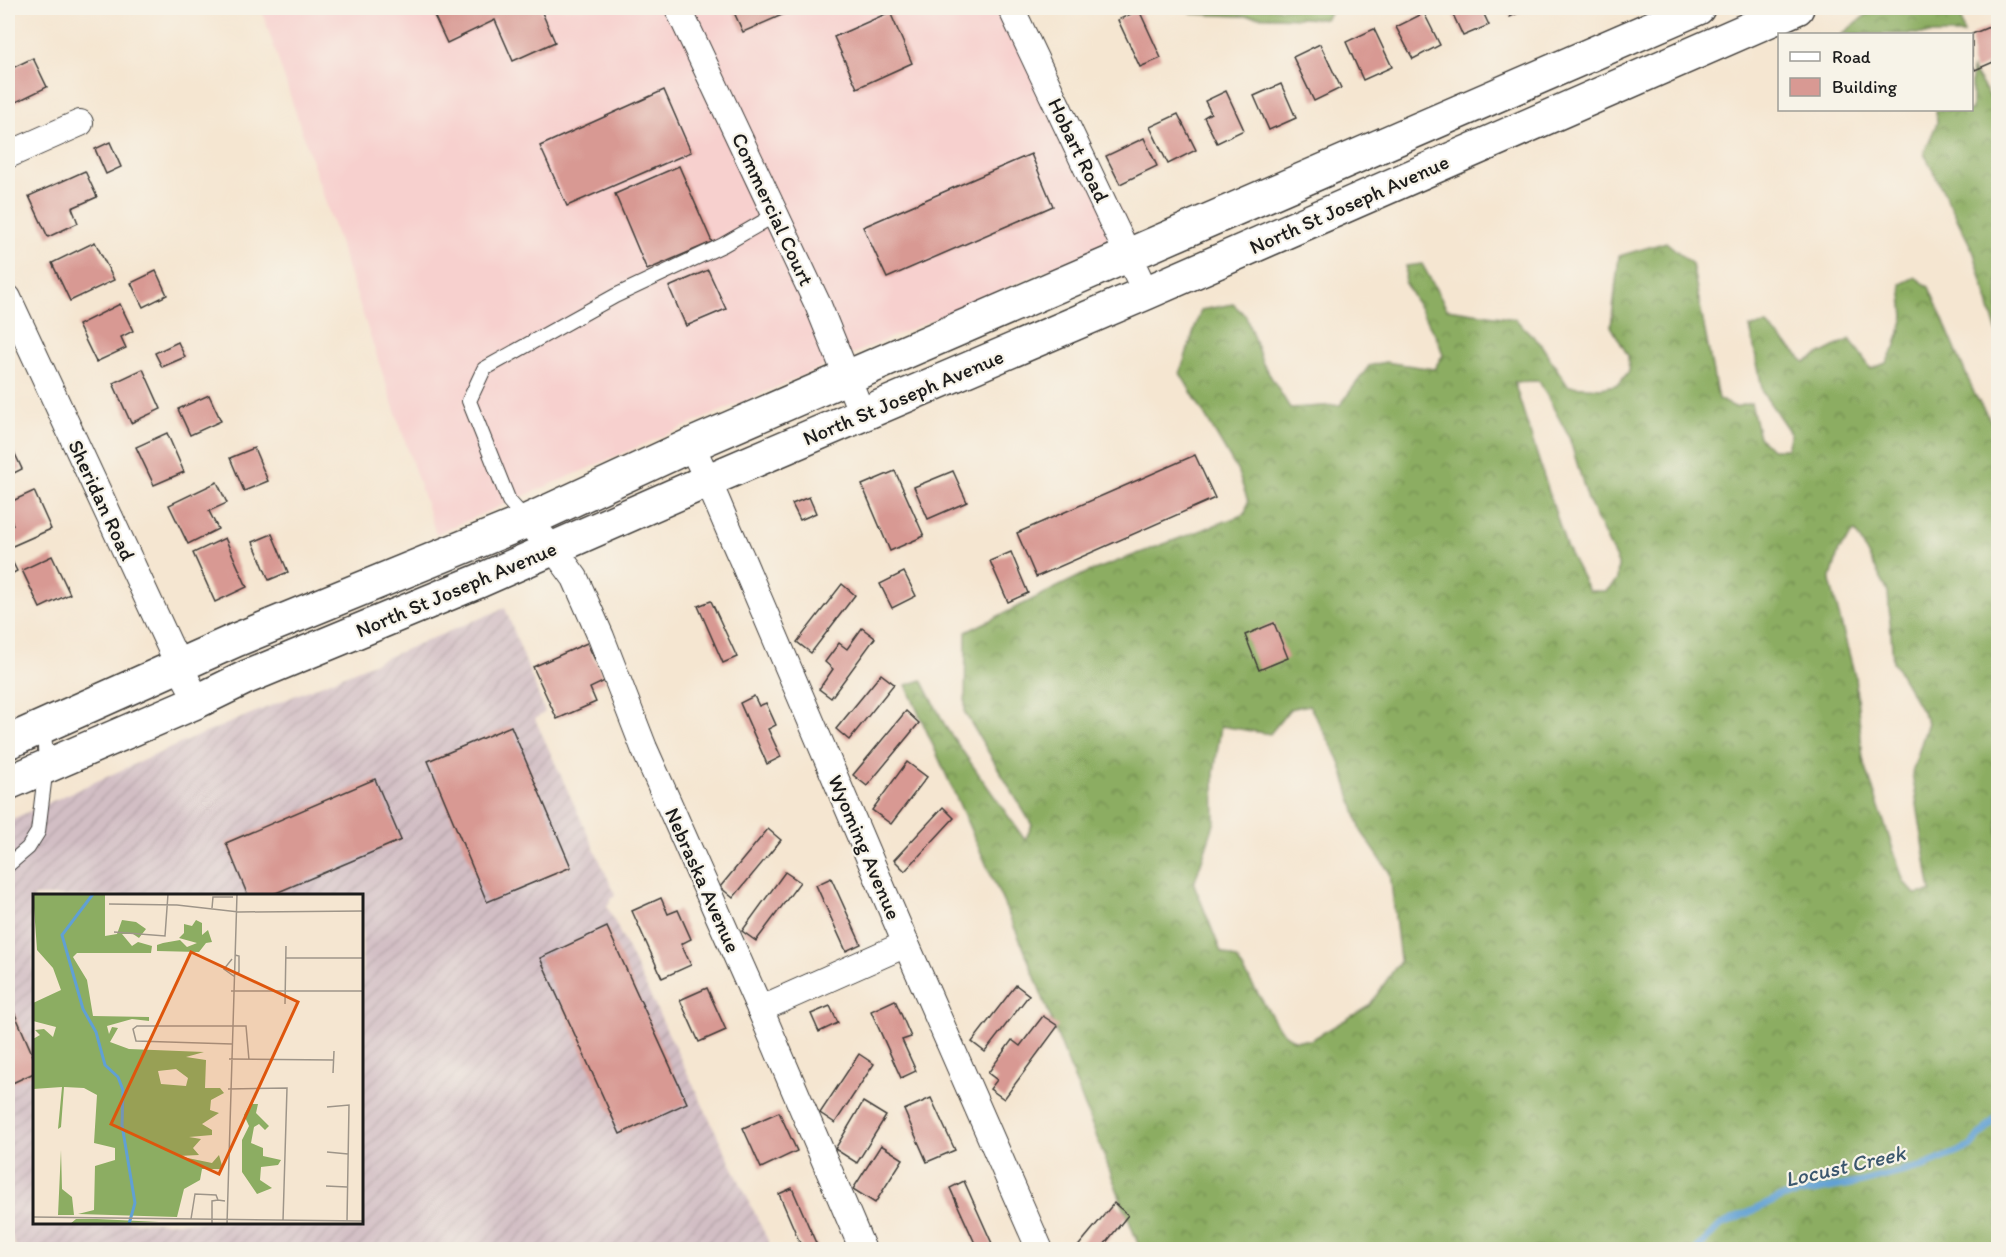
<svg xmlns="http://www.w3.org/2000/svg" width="2006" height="1257" font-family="Itim,sans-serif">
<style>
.built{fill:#f7d0ce}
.industrial{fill:url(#industrial-furrows);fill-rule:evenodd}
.forest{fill:url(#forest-crowns);stroke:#54643f;stroke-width:1.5;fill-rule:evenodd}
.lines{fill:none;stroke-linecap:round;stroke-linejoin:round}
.stream{stroke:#61a0d3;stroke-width:7}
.building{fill:#d89993}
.service-casing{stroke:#3d3a37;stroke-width:16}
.minor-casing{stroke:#3d3a37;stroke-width:28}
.secondary-casing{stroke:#3d3a37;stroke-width:36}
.service{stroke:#fff;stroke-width:14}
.minor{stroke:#fff;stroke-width:26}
.secondary{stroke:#fff;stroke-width:33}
.labels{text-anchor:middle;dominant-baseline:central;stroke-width:4.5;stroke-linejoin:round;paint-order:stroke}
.street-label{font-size:21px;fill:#1c1c1c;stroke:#f7f3e8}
.water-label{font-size:22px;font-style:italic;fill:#3b576e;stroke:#f7f3e8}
.inset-river{fill:none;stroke:#61a0d3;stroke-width:3}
.inset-road{fill:none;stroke:#9e9589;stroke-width:1.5}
.view{fill:#de560d;fill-opacity:0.15;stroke:#de560d;stroke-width:3}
.inset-edge{fill:none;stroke:#1c1c1c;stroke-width:3}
</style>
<defs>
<pattern id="industrial-furrows" width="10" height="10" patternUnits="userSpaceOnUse" patternTransform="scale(1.5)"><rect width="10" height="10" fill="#d2bec4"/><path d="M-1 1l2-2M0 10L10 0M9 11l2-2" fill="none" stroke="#b4a3a8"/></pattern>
<pattern id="forest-crowns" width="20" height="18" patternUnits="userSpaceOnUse" patternTransform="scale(1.5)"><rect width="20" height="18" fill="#8cad62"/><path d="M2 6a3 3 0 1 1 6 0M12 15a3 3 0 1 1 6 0" fill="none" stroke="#728c50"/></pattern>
</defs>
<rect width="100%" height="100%" fill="#f7f3e8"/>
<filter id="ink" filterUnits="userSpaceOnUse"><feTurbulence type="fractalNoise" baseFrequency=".0167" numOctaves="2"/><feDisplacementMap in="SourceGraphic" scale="12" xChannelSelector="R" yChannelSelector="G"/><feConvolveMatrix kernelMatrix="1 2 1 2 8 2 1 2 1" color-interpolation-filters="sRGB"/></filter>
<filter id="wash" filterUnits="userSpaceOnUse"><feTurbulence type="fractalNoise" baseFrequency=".008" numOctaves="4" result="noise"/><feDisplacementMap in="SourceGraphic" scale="24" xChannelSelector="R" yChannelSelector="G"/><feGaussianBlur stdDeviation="1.35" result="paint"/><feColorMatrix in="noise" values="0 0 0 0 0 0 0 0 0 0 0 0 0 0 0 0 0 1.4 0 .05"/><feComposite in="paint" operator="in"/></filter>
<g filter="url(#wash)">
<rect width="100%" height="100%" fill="#f5e6d1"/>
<polygon class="built" points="261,8 1015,8 1133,233 436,534"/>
<path class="industrial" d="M505 608 545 712 535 719 615 894 607 906 772 1249H17L8 1228V821L184 742ZM34 896H362V1222H34Z"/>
<g class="forest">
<polygon points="1189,8 1334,8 1325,19 1192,14"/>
<polygon points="1875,8 1959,8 1964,34 1842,34"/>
<polygon points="1972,69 1998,109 1998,337 1974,253 1924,153 1937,123 1936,110 1972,110"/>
<path d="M1666 242 1692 264 1718 399 1735 407 1751 403 1759 437 1771 449H1787L1791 434 1763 393 1750 327 1767 325 1805 362 1850 339 1871 369 1886 363 1895 348 1904 317 1901 284 1915 277 1929 287 1975 395 1998 433V1249H1140L1024 949 906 685 922 680 947 729 1025 840 1032 825 965 713 966 632 1086 573 1245 514 1248 501 1237 470 1180 373 1201 310 1233 304 1246 316 1263 364 1290 408 1340 405 1369 366 1385 362 1434 369 1443 355 1438 340 1405 283 1406 266 1422 264 1447 309 1515 319 1540 343 1568 386 1602 388 1619 384 1629 371 1628 356 1611 326 1619 256ZM1539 381 1569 437 1588 500 1618 564 1617 580 1606 591H1589L1566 546 1514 382ZM1855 531 1888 592 1893 662 1928 722 1912 773 1931 892 1915 894 1904 882 1863 759 1855 676 1830 581 1839 550ZM1309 705 1339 759 1361 831 1390 873 1400 961 1369 1006 1311 1040H1294L1280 1030 1237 959 1221 952 1194 884 1215 821 1214 773 1221 726 1270 734 1290 709Z"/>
</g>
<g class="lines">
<polyline class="stream" points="1696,1250 1721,1225 1785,1196 1862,1182 1924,1166 1970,1147 1998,1115"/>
</g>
<g id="blocks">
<g class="building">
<polygon points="444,8 540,8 555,42 513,61 495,20 447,43 433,13"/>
<polygon points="732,8 798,8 743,32"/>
<polygon points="1450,8 1481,8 1489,25 1463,36"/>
<polygon points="1506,8 1528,8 1510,17"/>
<polygon points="1139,10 1161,58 1140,67 1118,20"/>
<polygon points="890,12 912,63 857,88 834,37"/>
<polygon points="1424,13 1440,45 1413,59 1396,27"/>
<polygon points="1989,27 1998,49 1998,60 1975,70 1972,63 1972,34"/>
<polygon points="1374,29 1392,67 1363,80 1346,42"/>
<polygon points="1320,44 1341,88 1314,101 1293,57"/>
<polygon points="33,58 47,87 8,106 8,70"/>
<polygon points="1281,84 1296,118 1269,130 1254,96"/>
<polygon points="664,90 691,152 567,206 540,146"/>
<polygon points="1226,91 1244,130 1217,143 1204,117 1211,113 1205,101"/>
<polygon points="1178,114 1196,150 1168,164 1150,127"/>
<polygon points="1144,138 1157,166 1120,184 1106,156"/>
<polygon points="110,142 121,167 106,174 95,149"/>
<polygon points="1031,154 1053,206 887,278 863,227"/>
<polygon points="679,166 712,242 647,270 615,194"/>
<polygon points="85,171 97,197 72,208 78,223 48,237 29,196"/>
<polygon points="95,242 114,280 70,301 52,263"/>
<polygon points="708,270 726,309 686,326 669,287"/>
<polygon points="156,271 167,295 143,307 131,283"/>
<polygon points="120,304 133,331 121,337 126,348 96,362 78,325"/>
<polygon points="178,342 185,357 162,367 155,353"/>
<polygon points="143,369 161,409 131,423 113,383"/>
<polygon points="209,395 221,421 190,435 178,409"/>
<polygon points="167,433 184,472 154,485 136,447"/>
<polygon points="8,439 22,469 8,476"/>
<polygon points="254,448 268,481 244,491 230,458"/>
<polygon points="1195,455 1215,498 1036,577 1017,533"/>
<polygon points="895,471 924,536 890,551 862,485"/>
<polygon points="953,471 967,502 928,519 914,487"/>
<polygon points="217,482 227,503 209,511 218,529 188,544 169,505"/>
<polygon points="34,491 51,529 8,548 8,528 13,525 8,512 8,503"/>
<polygon points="809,497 816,513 800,520 792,504"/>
<polygon points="272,534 288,572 269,580 253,542"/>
<polygon points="225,538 247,587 215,602 193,553"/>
<polygon points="1011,552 1028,593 1008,602 990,561"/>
<polygon points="52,556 70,594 40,608 22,570"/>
<polygon points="10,557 17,571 8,576 8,558"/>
<polygon points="904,572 916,596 892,608 880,584"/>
<polygon points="842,584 855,595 811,653 797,642"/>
<polygon points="711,601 737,657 723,663 698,606"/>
<polygon points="1274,623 1288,658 1259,670 1245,635"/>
<polygon points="862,628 875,638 831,698 819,689 833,669 825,662 839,643 847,649"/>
<polygon points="587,643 605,681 590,688 596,702 557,719 533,667"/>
<polygon points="881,674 894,684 849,740 836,729"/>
<polygon points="754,696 759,706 766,703 776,725 768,729 781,757 767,764 740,703"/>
<polygon points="906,711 919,723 867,786 853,775"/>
<polygon points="511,726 571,867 487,902 428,761"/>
<polygon points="907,762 927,777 891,824 872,810"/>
<polygon points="375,779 401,840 269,896 248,896 226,843"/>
<polygon points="943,807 954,818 905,871 894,860"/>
<polygon points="768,829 781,840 733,898 720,887"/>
<polygon points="785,872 800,882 756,941 742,931"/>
<polygon points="831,878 861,944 846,951 816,885"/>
<polygon points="661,898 668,914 678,910 691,939 681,944 691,965 662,978 632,911"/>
<polygon points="607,927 687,1103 620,1134 540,958"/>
<polygon points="1016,985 1029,995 985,1052 972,1042"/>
<polygon points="707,988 726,1030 699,1042 680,1000"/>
<polygon points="8,998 34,1058 34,1073 8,1085"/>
<polygon points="895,1000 911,1037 902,1040 916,1071 901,1078 871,1011"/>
<polygon points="830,1006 838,1023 819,1032 811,1014"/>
<polygon points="1043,1016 1058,1026 1004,1099 990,1089 997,1080 988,1073 1012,1040 1020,1046"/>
<polygon points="859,1054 874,1064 835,1123 820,1113"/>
<polygon points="931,1098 955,1150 927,1162 904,1110"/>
<polygon points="863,1102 886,1116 857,1163 835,1149"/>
<polygon points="779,1112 797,1151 761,1168 743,1128"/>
<polygon points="881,1145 903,1159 875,1203 853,1189"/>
<polygon points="964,1181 994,1248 990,1250 978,1250 950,1188"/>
<polygon points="792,1188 819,1250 803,1250 779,1194"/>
<polygon points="1114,1203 1128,1215 1100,1250 1075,1250"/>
</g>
</g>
</g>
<g filter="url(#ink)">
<use href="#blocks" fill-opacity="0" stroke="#3d3a37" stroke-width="1.5"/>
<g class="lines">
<defs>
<g id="service">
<polyline points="527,521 509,501 469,401 484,369 615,296 723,245 775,215"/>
<polyline points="8,865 28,848 38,832 46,766 44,727"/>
</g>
<g id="minor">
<polyline points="678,8 818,305 862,414"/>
<polyline points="1011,8 1146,293"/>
<polyline points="8,155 80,123"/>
<polyline points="8,298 179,666 198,701"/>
<path d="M691 445C710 482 724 520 741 557L906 944 1040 1250"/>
<polyline points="527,521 553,548 575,578 601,637 644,748 760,1009 863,1250"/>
<polyline points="760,1009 906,944"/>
</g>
<g id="secondary">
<polyline points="8,742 236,640 527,521 691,445 1698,8"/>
<polyline points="8,783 198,701 247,677 479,581 709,480 1146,293 1797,8"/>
</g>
</defs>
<use href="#service" class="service-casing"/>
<use href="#minor" class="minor-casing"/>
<use href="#secondary" class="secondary-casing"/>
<use href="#service" class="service"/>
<use href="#minor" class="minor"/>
<use href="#secondary" class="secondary"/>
</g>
</g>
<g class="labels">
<g class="street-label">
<text transform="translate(1079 150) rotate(64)">Hobart Road</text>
<text transform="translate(1349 204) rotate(-24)">North St Joseph Avenue</text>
<text transform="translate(773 209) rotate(65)">Commercial Court</text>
<text transform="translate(903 397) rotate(-23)">North St Joseph Avenue</text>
<text transform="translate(102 500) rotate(65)">Sheridan Road</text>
<text transform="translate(456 589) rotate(-23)">North St Joseph Avenue</text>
<text transform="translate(865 847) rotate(67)">Wyoming Avenue</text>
<text transform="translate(703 880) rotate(66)">Nebraska Avenue</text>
</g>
<g class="water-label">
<text transform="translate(1845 1166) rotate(-13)">Locust Creek</text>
</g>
</g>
<g transform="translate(33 894)">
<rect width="330" height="330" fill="#f5e6d1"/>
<path d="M0 0H72V42L84 40 89 26 103 28 113 35 106 44 100 40H89L99 52 105 48 119 52 118 59H44L40 63 54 86 60 122 116 123V127L99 125 74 132 76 140 79 133 85 134 77 148 96 155 171 158 153 163 173 166 172 194H187L191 199 178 206 177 216 186 219 169 230 179 236V241L156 243 168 245 160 254 166 261 145 262 179 269 186 261 190 275H169L167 286 151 295 144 323 45 320 61 316 62 272 82 266V254L61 249 64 201 51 194 31 193 28 233 25 235 29 193 0 195V145L7 141 2 136 11 135 20 143 23 133 0 127V109L28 96 20 74 4 56ZM143 175 155 184 153 192 128 190 125 177ZM163 26 169 29V41L175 36 179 48 173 49 166 58 124 57V51L130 49 147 46 154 53 164 49 146 44 151 39V30L159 32ZM217 210H225L223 219 236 232 232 236 226 230 221 233 218 249 230 254V262L248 266 245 271 228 273 227 286 239 294 224 300 209 278V246L216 232 211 221ZM28 256 29 295 39 303 41 321H25ZM43 325H64L126 328 37 330Z" fill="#8cad62" fill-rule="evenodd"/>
<path class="inset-river" d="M60 0 29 41 50 115 63 138 72 171 85 183 90 196 89 231 102 309 96 330"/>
<path class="inset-road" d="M76 10 144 11 206 18 330 17M179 14 180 3H200M81 38 132 42 135 0M253 64H330M199 65 191 75 202 83M202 80 206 78V62L202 61M198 97H330M252 110 253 52M199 150 103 147 100 135 104 132H213L216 166M196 165 301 166M300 179 301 157M195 195 254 194 250 327M294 213 316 211 314 327M294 258 315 260M293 292 314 293M0 323 330 327M158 325 162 300 183 301 185 306 192 307M179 330V307L185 306M194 330 204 0"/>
<path class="view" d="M158 58 265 108 186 280 78 230Z"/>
<rect width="330" height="330" class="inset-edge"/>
</g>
<rect width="2006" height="1257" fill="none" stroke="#f7f3e8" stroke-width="30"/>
<rect x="1778" y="33" width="195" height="78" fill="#f7f3e8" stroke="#9f9d96" stroke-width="1.5"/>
<rect x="1790" y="52" width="30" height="9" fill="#ffffff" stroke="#9f9d96" stroke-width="1.5"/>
<text x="1832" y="63" font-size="18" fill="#1c1c1c">Road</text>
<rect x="1790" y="78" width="30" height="18" fill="#d89993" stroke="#9f9d96" stroke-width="1.5"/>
<text x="1832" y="93" font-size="18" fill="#1c1c1c">Building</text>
</svg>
